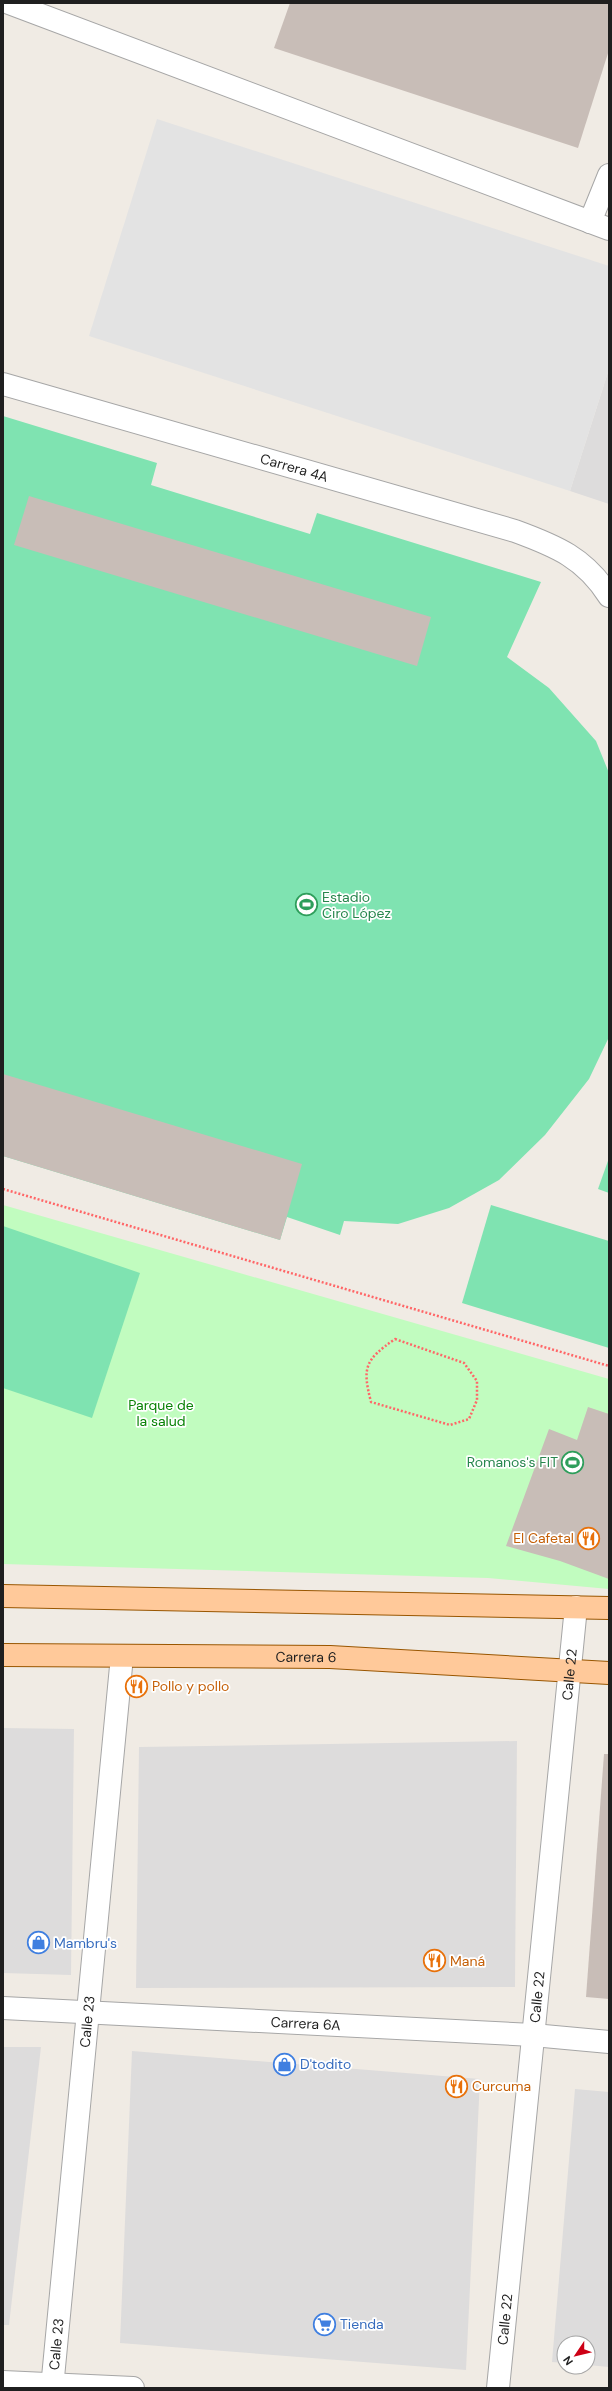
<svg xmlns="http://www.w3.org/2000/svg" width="612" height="2391" font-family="'DM Sans',sans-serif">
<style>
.residential{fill:#dddcdc}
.park{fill:#c1fcbf}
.pitch{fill:#7fe3b1}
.parking{fill:#e3e3e3}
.building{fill:#c8bdb7}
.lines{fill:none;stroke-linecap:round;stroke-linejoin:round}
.minor-casing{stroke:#a6a6a6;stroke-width:24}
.major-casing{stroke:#995600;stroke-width:24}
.path{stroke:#ff6667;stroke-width:2.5;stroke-dasharray:2 2;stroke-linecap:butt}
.minor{stroke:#fff;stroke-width:22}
.major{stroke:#ffc99a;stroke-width:22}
.labels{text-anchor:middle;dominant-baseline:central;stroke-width:3.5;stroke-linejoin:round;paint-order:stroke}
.street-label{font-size:14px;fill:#1f1f1f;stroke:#fff}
.leisure-label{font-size:14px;fill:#27864d;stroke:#fff;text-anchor:start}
.park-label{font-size:14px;fill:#098306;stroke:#fff}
.food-label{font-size:14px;fill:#c56008;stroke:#fff;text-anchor:start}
.shop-label{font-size:14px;fill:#366cbe;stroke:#fff;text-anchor:start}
</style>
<rect width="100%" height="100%" fill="#f0ebe4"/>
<g class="residential">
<polygon points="609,369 609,504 570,491"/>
<polygon points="3,1728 74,1729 71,1975 3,1973"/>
<polygon points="517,1741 515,1987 136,1988 139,1747"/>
<polygon points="3,2047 41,2047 9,2325 3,2325"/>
<polygon points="132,2051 480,2079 466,2370 120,2343"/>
<polygon points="575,2089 609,2092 609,2367 588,2365 588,2343 564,2343 564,2363 552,2362"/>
</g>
<polygon class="park" points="3,1205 609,1379 609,1589 488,1578 3,1564"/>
<g class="pitch">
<polygon points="3,416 157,463 151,485 310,534 317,513 541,582 507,657 549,688 596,741 609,773 609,1037 589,1079 545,1135 499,1180 449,1208 398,1224 344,1221 340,1235 287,1217 280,1240 3,1156"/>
<polygon points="609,1158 609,1193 598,1189"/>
<polygon points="491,1205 609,1241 609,1348 462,1303"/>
<polygon points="3,1226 140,1273 92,1418 3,1388"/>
</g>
<polygon class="parking" points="157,119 609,266 609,369 570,491 89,336"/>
<g class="building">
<polygon points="290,3 609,3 609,50 578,148 274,48"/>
<polygon points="29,496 431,617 417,666 14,545"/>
<polygon points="3,1074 302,1164 280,1240 3,1156"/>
<polygon points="588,1407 609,1414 609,1579 560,1561 506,1546 549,1429 577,1440"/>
<polygon points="604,1754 609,1754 609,1999 586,1997"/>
</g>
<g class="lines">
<defs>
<g id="minor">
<polyline points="9,3 609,229"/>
<polyline points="590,222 609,175"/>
<path id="s1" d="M3 384 515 531C556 546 585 558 609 596"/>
<path id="s2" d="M3 2008 533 2035 609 2042"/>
<polyline points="3,2382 133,2388"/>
<path id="s3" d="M52 2388 122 1656"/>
<path id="s4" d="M498 2388 576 1607"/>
</g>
<g id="major">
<polyline points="3,1596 609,1608"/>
<path id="s5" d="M3 1655 330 1657 609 1673"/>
</g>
</defs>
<use href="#minor" class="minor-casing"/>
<use href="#major" class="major-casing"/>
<g class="path">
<polyline points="3,1189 609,1366"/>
<path d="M395 1339 464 1363 477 1381V1400L469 1419 450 1425 371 1402C362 1367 365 1360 395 1339Z"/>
</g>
<use href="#minor" class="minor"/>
<use href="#major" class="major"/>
</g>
<defs>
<symbol id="stadium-ring" viewBox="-11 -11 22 22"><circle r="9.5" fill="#fff" stroke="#2e9e5b" stroke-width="1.5"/><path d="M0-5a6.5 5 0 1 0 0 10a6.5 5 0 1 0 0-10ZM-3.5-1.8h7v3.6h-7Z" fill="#2e9e5b"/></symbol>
<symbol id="restaurant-ring" viewBox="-11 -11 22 22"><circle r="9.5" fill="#fff" stroke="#e8710a" stroke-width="1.5"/><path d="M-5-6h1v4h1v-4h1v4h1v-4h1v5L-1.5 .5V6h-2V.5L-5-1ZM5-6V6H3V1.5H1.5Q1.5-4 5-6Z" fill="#e8710a"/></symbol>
<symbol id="shop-ring" viewBox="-11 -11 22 22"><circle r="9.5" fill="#fff" stroke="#3f7fe0" stroke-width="1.5"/><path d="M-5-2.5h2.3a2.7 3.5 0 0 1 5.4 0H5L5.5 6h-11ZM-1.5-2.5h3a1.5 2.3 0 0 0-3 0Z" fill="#3f7fe0"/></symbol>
<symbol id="supermarket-ring" viewBox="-11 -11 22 22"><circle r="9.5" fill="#fff" stroke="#3f7fe0" stroke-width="1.5"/><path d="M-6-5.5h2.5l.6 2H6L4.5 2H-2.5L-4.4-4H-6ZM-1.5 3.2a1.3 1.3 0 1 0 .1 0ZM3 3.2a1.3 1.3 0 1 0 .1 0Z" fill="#3f7fe0"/></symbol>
</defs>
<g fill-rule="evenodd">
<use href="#stadium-ring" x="294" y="892" width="25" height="25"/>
<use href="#stadium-ring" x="560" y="1450" width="25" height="25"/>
<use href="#restaurant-ring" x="576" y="1526" width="25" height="25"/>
<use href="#restaurant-ring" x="124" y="1674" width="25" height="25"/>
<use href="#shop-ring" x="26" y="1930" width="25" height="25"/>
<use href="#restaurant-ring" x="422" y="1948" width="25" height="25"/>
<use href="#shop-ring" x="272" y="2052" width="25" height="25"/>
<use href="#restaurant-ring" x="444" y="2074" width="25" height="25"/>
<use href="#supermarket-ring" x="312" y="2312" width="25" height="25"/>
</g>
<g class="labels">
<g class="street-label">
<text stroke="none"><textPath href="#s1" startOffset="303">Carrera 4A</textPath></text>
<text stroke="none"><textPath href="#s5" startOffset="303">Carrera 6</textPath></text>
<text stroke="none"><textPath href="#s4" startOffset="717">Calle 22</textPath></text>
<text stroke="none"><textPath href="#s4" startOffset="393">Calle 22</textPath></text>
<text stroke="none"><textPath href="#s3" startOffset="368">Calle 23</textPath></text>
<text stroke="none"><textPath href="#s2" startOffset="303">Carrera 6A</textPath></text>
<text stroke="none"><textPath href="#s4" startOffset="69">Calle 22</textPath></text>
<text stroke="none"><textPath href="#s3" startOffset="44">Calle 23</textPath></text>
</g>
<g class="leisure-label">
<text x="322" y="897">Estadio<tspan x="322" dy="16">Ciro López</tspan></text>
<text x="558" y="1462" text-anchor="end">Romanos's FIT</text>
</g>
<g class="park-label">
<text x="161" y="1405">Parque de<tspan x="161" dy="16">la salud</tspan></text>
</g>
<g class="food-label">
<text x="574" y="1538" text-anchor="end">El Cafetal</text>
<text x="152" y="1686">Pollo y pollo</text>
<text x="450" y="1961">Maná</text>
<text x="472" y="2086">Curcuma</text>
</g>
<g class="shop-label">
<text x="54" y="1943">Mambru's</text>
<text x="300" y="2064">D'todito</text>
<text x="340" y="2324">Tienda</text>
</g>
</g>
<rect width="612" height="2391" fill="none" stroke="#1f1f1f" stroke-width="8"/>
<g transform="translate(576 2355) rotate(235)"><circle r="19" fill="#ffffff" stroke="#a5a5a5"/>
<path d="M0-3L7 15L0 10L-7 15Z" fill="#cd0016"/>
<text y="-6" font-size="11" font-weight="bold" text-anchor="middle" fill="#1f1f1f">N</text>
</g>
</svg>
